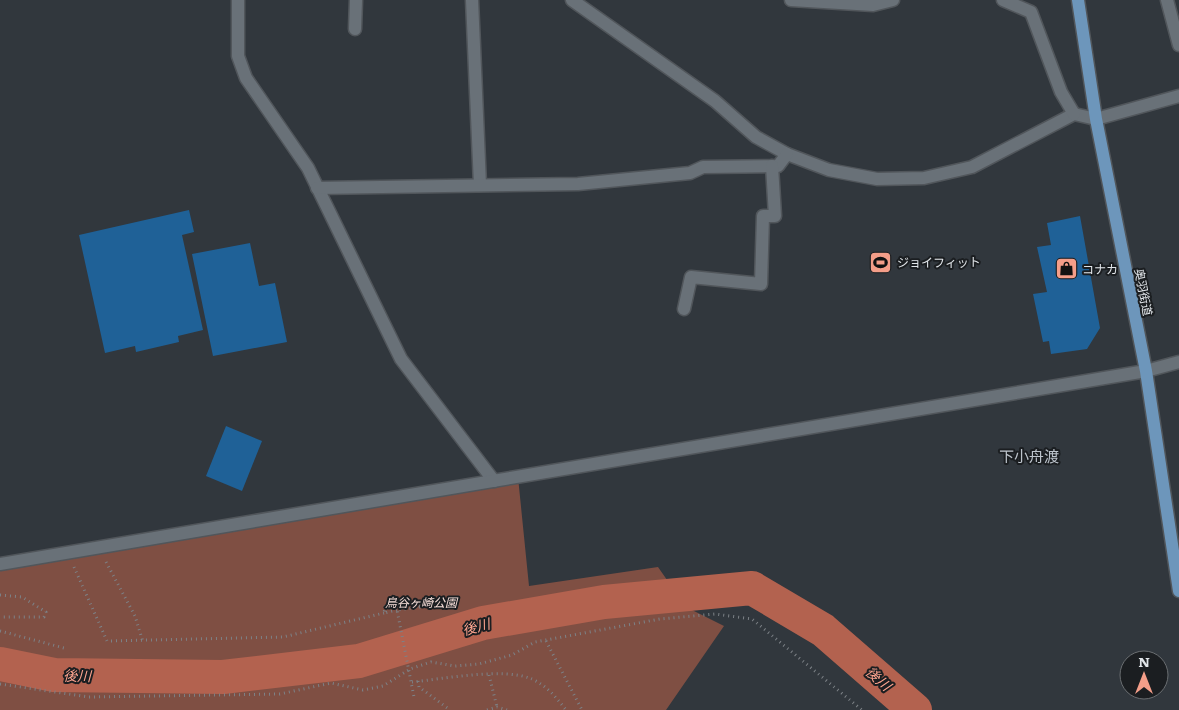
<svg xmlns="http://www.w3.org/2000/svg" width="1179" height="710" font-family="Literata,'Noto Sans JP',serif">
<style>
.green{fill:#7f4f43}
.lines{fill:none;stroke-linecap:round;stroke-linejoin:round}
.river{stroke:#b3624f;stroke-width:34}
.building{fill:#1f6197}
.minor-casing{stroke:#51565b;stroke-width:15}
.major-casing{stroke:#51565b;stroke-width:15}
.path{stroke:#7d8287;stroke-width:3;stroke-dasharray:1 4;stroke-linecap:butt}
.minor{stroke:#697178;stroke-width:12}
.major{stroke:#6d96bb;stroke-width:12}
.labels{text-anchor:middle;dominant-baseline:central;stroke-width:4;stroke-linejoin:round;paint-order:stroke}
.poi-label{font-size:12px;fill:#e1e5e9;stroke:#1b1e21;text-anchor:start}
.street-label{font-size:12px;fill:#e1e5e9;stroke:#1b1e21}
.park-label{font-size:12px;font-style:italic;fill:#f6ded8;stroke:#1b1e21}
.water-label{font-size:14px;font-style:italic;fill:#ffa590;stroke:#1b1e21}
.quarter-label{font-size:15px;fill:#bdc4cc;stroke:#1b1e21}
</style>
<rect width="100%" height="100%" fill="#31373d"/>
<polygon class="green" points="518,477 529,586 658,567 686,607 724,626 666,710 0,710 0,564"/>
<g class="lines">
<polyline class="river" points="0,664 54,675 223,677 359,661 483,623 604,602 752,588 823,630 915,710"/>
</g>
<g class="building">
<polygon points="189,210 194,232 182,235 203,330 178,336 179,342 136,352 135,346 105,353 79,235"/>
<polygon points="1080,216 1100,328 1087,349 1051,354 1049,341 1043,342 1033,294 1047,292 1037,247 1051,245 1047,223"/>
<polygon points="250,243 259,286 275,283 287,342 213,356 192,254"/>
<polygon points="226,426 262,441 242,491 206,476"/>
</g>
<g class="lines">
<defs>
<g id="minor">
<polyline points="238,0 238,56 246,78 308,168 401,359 494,481"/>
<polyline points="472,0 480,185"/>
<polyline points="572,0 715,101 756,137 787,154 829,170 877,179 924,178 972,167 1074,114 1096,119 1179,96"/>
<polyline points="791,0 873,5 893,0"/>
<polyline points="1003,0 1031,12 1061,92 1074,114"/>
<polyline points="1167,0 1179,45"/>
<polyline points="355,29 356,0"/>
<polyline points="317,188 578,184 690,173 703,167 778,166 787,154"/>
<polyline points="684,309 691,277 761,284 763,216 775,216 772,166"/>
<polyline points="0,564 1146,371 1179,362"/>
</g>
<polyline id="major" points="1078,0 1096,119 1146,371 1179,591"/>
</defs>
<use href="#minor" class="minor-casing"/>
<use href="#major" class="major-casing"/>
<g class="path">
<polyline points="106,562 135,616 143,642"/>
<polyline points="74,567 107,641 283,637 384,613"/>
<polyline points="0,595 22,597 46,612 44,617 0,617"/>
<polyline points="397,610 384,613 386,603 394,597 422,607 397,610 414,697"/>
<polyline points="0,631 64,648"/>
<polyline points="546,641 582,710"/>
<polyline points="489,675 497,707"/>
<polyline points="418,681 419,687 450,710"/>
<path d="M412 682C443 679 504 667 532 679 547 686 556 697 566 710"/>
<polyline points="0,684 89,697 280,694 331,683 363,690 383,686 410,669 431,662 455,666 479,664 512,655 535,642 660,619 715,614 752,619 862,710"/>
<polyline points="487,710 497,707 507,710"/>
</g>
<use href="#minor" class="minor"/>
<use href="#major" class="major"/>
</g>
<defs>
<symbol id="stadium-square" viewBox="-11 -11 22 22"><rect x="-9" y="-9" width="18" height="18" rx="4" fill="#f49e89" stroke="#1b1e21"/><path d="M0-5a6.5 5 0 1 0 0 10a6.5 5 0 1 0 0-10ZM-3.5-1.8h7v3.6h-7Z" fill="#111"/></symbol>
<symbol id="shop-square" viewBox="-11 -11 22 22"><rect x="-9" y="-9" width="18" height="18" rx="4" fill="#f49e89" stroke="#1b1e21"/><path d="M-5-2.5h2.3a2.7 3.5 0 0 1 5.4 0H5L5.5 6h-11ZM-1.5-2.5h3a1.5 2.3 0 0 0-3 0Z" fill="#111"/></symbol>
</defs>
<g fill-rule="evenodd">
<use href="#stadium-square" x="868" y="250" width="25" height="25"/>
<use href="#shop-square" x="1054" y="256" width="25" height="25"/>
</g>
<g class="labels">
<g class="poi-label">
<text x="897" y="262">ジョイフィット</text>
<text x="1082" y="269">コナカ</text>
</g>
<g class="street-label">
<text transform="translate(1144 292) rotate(79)">奥羽街道</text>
</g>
<g class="park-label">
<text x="421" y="602">鳥谷ヶ崎公園</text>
</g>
<g class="water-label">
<text transform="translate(476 626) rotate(-15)">後川</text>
<text transform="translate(77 675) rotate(1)">後川</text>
<text transform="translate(879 678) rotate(41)">後川</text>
</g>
<g class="quarter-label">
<text x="1029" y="455">下小舟渡</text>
</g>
</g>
<g transform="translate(1144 675)"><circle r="24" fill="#1b1e21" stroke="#6a6e71"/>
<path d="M0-4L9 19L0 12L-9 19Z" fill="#f49e89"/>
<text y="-8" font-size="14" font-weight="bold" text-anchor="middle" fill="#e1e5e9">N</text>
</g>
</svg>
